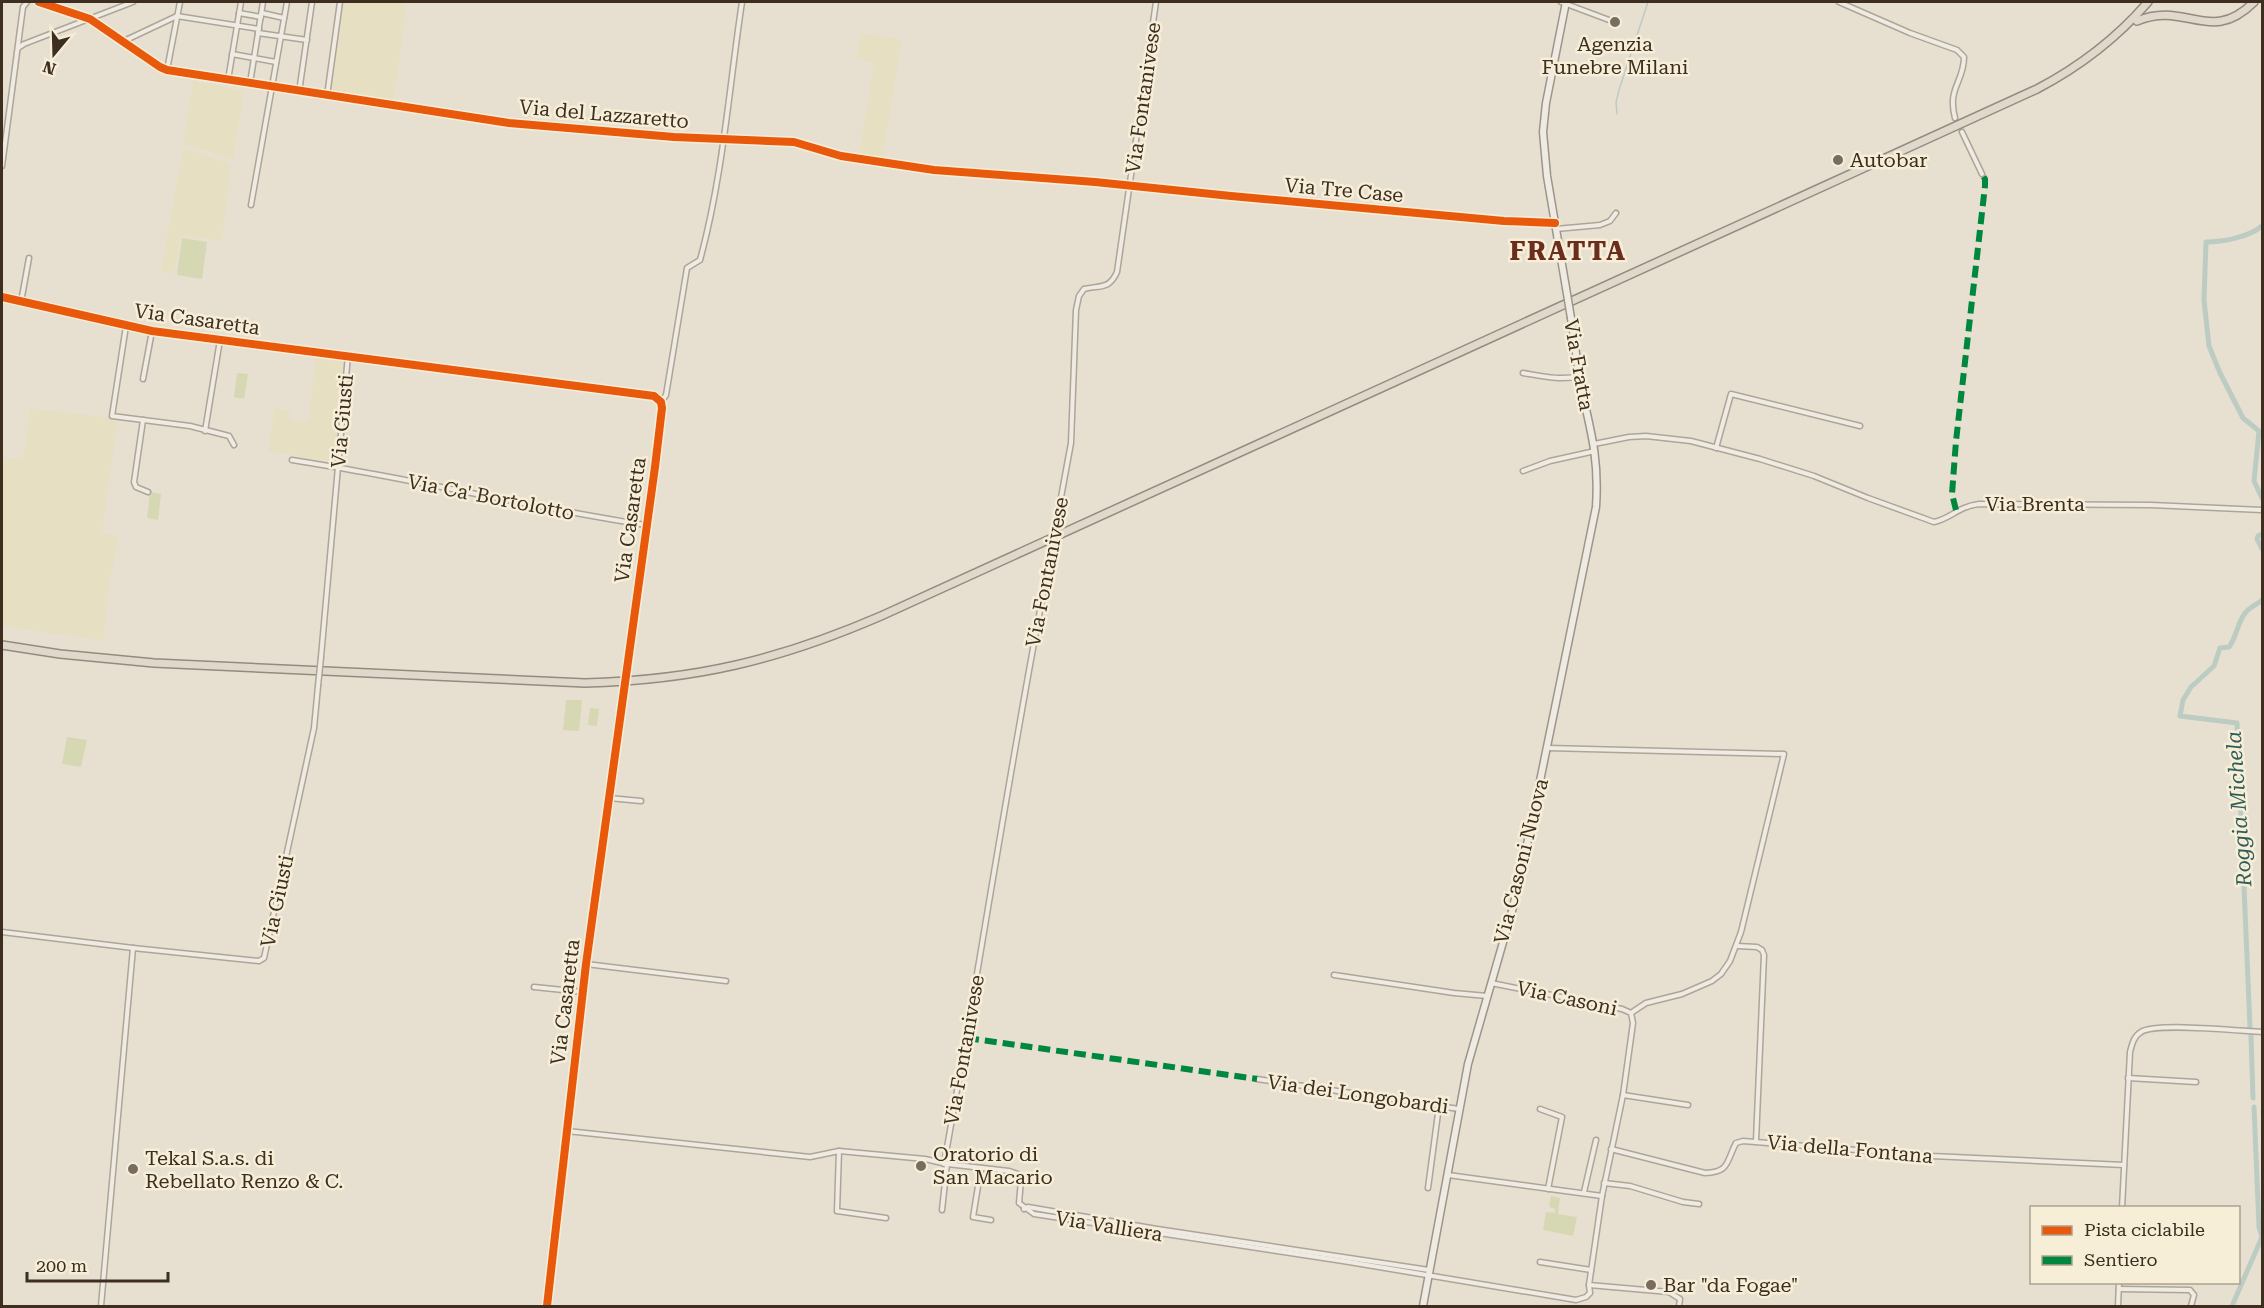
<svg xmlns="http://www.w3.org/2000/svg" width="2264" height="1308" font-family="'Roboto Serif',serif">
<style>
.farmland{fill:#e6dfc2}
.green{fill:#d6d7b3}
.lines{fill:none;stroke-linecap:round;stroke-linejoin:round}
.stream{stroke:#bcccc2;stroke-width:1.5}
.canal{stroke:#bcccc2;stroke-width:5}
.minor-casing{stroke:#ada599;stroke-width:7}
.secondary-casing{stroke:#9c958a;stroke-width:9}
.trunk-casing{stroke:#928b80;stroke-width:10}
.minor{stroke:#efebe3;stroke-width:4}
.secondary{stroke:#efebe3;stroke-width:6}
.trunk{stroke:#e0d9cb;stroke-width:7}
.minor-bridge-casing{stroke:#ada599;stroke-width:7;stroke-linecap:butt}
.secondary-bridge-casing{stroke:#9c958a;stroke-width:9;stroke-linecap:butt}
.minor-bridge{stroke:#efebe3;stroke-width:4}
.secondary-bridge{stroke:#efebe3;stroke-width:6}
.quiet{stroke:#00873e;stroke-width:6;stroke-dasharray:12 6;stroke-linecap:butt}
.cycleway-casing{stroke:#f7eed8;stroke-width:11}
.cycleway{stroke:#e8590c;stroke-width:8}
.poi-dot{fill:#786c5e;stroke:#f7eed8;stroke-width:2}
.labels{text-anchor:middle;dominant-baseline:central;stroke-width:5;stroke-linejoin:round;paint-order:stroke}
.poi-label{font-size:20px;fill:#3d2e20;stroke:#f7eed8;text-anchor:start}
.street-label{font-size:20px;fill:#3d2e20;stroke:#f7eed8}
.water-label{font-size:21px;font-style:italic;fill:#2f5d5a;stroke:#f7eed8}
.district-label{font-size:26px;font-weight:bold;letter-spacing:1.5px;fill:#6b2e1e;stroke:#f7eed8}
</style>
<rect width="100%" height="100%" fill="#e7e0d1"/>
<g class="farmland">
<polygon points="344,2 407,2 394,99 340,94 332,90"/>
<polygon points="861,33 902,40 882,161 859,158 874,63 856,59"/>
<polygon points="193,81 244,91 233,159 183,144"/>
<polygon points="183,148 231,164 222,241 181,235 174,274 161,271"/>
<polygon points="319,356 341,358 344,362 336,456 329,455 328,462 268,451 275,408 290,411 290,420 309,421 315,361"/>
<polygon points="30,408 118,419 102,533 119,536 110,579 103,641 2,626 2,457 23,459"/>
</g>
<g class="green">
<polygon points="182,238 207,242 202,279 177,275"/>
<polygon points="237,373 248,374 244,399 234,397"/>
<polygon points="150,492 161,494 158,520 147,518"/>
<polygon points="566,700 582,700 579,731 563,730"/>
<polygon points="590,708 599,709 597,726 588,725"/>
<polygon points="67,737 87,740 81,767 62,764"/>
<polygon points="1551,1196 1560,1198 1558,1214 1577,1217 1573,1236 1543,1230 1546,1212 1555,1213 1555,1209 1549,1207"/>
</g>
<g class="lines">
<polyline class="stream" points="1617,114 1616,102 1619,90 1648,2"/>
<g class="canal">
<path d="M2262 226C2249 237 2223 242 2206 242L2204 300 2209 346 2220 373 2243 418 2259 431 2254 481 2262 498"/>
<polyline points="2262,534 2258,536 2257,539 2262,549"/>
<path d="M2250 1027 2237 723 2180 716 2183 700 2191 687 2214 666 2220 648 2229 647C2237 637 2237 622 2246 612 2250 607 2258 604 2262 600"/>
<polyline points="2251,1036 2253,1098"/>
<polyline points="2232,1306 2262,1237 2259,1227 2254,1107"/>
</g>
<defs>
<g id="minor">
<polyline points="39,2 90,19 160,67 167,70 509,123 674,137 794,142 841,156 934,170 1095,182 1231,196 1504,221 1554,223"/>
<polyline points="1561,2 1609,20"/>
<path d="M1839 2 1910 33 1957 50 1964 57C1964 82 1947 88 1955 118"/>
<polyline points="239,13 261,17"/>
<polyline points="262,13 284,18"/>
<polyline points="258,33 307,40"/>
<polyline points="124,41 177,16 259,29"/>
<polyline points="18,48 24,44 133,2"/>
<polyline points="232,54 276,62"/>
<polyline points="167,70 180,2"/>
<polyline points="228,80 241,2"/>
<polyline points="250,83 263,2"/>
<polyline points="299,92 312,2"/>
<polyline points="327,96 340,2"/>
<polyline points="1962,132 1982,174"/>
<polyline points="2,166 23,7 27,2"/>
<polyline points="251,205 287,2"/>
<polyline points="1556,229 1600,225 1610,221 1616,213"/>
<polyline points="2,297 152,331 654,396 661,402 662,408 630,640"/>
<polyline points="21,302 29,258"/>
<polyline points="126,326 112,416 190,426 229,436 234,445"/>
<path d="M1523 373C1541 376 1561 381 1579 376"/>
<polyline points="143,379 152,331"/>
<path d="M661 402 666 395 687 268 700 260C723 176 729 88 742 2"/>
<polyline points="143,420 134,482 136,487 148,492"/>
<polyline points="205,431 220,340"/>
<path d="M1594 444 1629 437 1646 436 1691 441 1760 459 1814 476 1868 498 1934 522C1952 518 1957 507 1979 504L2151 505 2262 510"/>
<polyline points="1716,448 1731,394 1860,426"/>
<path d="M292 460C411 478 527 507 646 525"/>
<polyline points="1523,471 1550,461 1595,451"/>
<path d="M1057 519 1071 443 1076 310 1079 296 1084 289C1100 285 1109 290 1117 272L1156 2"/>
<polyline points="321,657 348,355"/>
<polyline points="1548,748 1784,754 1741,932 1730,961 1721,974 1712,981 1682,994 1646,1003 1631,1013"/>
<polyline points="609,798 641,801"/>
<polyline points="2,932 133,948"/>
<polyline points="1737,946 1757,947 1762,950 1764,955 1756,1141"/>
<polyline points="586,964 726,981"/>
<polyline points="1334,975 1454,993 1487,996"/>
<polyline points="1491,983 1622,1009 1631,1013 1633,1023 1623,1095 1602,1196 1589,1285 1669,1292 1680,1299 1679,1306"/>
<polyline points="534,987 583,992"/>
<polyline points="2128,1078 2196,1082"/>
<polyline points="1257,1079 1459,1109"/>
<polyline points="1623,1095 1688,1105"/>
<polyline points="1540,1109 1562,1117 1548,1189"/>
<polyline points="567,1131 810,1157 839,1151 925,1159 947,1164 1009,1171 1018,1174 1021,1180 1019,1203 1034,1214 1343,1261 1576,1300 1586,1297 1590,1293 1589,1285"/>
<path d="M1611 1149 1705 1173C1730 1172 1726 1162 1736 1143L1743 1141 1932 1156 2124 1165"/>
<polyline points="839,1151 837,1211 886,1218"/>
<path d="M944 1164C981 960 1011 756 1051 553"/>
<polyline points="981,1168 973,1217 991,1220"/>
<polyline points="1448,1175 1602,1196"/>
<polyline points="1604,1183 1630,1186 1683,1202 1699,1204"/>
<polyline points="1428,1188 1439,1106"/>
<polyline points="1584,1192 1596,1140"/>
<path d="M2122 1208 2130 1052C2132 1044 2134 1036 2141 1032 2156 1022 2241 1031 2262 1032"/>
<polyline points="1024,1209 1028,1207 1157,1229 1429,1270"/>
<polyline points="942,1210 947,1164"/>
<polyline points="1540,1262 1591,1270"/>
<polyline points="2119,1289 2190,1290 2194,1295 2191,1306"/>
<polyline points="101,1306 133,948 259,961 264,958 314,728 318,686"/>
<polyline points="547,1306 575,1052 618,722"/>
<polyline points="2118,1306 2119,1282"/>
</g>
<g id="secondary">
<polyline points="1566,288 1547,176 1543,132 1546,103 1566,2"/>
<path d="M1423 1306 1468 1064 1512 911 1522 869 1596 507C1599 461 1592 435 1582 392 1577 367 1575 342 1571 318"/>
</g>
<g id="trunk">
<path d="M2137 21C2186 0 2210 46 2254 2"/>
<path d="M2 645 60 654 154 663 585 683C696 680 779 660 881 616L2037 89C2081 66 2116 39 2148 2"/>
</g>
</defs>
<use href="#minor" class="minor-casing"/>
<use href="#secondary" class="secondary-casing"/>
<use href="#trunk" class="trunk-casing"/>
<use href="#minor" class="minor"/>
<use href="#secondary" class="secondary"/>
<use href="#trunk" class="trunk"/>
<defs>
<g id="minor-bridge">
<polyline points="1051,553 1057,519"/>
<polyline points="318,686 321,657"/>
<polyline points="618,722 630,640"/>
</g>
<polyline id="secondary-bridge" points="1566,288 1571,318"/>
</defs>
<use href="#minor-bridge" class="minor-bridge-casing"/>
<use href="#secondary-bridge" class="secondary-bridge-casing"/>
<use href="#minor-bridge" class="minor-bridge"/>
<use href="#secondary-bridge" class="secondary-bridge"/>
<g class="quiet">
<polyline points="1956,510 1952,494 1956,441 1985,186 1985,179 1982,174"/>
<polyline points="967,1038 1257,1079"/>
</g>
<defs>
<g id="cycleway">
<polyline points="39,2 90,19 160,67 167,70 509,123 674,137 794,142 841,156 934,170 1095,182 1231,196 1504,221 1555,223"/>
<polyline points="2,297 152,331 654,396 661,402 662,408 655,467 586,964 547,1306"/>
</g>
</defs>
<use href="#cycleway" class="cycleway-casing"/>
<use href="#cycleway" class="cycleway"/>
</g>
<g class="poi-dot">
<circle cx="1615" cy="22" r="6"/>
<circle cx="1838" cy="160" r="6"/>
<circle cx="921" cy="1166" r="6"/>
<circle cx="133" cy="1169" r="6"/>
<circle cx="1651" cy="1285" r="6"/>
</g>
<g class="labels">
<g class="poi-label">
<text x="1615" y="44" text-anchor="middle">Agenzia<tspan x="1615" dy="23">Funebre Milani</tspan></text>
<text x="1850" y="160">Autobar</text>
<text x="933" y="1154">Oratorio di<tspan x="933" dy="23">San Macario</tspan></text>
<text x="145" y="1158">Tekal S.a.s. di<tspan x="145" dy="23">Rebellato Renzo &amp; C.</tspan></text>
<text x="1663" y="1285">Bar "da Fogae"</text>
</g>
<g class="street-label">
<text transform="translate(1143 98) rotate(-82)">Via Fontanivese</text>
<text transform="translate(604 114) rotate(5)">Via del Lazzaretto</text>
<text transform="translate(1344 190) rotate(5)">Via Tre Case</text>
<text transform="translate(197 319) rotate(8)">Via Casaretta</text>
<text transform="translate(1579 365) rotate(80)">Via Fratta</text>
<text transform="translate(342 421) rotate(-85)">Via Giusti</text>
<text transform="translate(491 497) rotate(11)">Via Ca' Bortolotto</text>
<text x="2035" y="504">Via Brenta</text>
<text transform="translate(630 520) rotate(-82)">Via Casaretta</text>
<text transform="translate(1047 572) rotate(-79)">Via Fontanivese</text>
<text transform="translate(1521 861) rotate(-76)">Via Casoni Nuova</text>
<text transform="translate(277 901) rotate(-78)">Via Giusti</text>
<text transform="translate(1567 998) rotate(12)">Via Casoni</text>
<text transform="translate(565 1002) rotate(-83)">Via Casaretta</text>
<text transform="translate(964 1050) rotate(-80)">Via Fontanivese</text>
<text transform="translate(1358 1094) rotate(8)">Via dei Longobardi</text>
<text transform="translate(1850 1149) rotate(5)">Via della Fontana</text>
<text transform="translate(1109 1226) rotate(9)">Via Valliera</text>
</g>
<g class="water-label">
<text transform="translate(2239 809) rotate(-94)">Roggia Michela</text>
</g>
<g class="district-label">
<text x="1568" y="251">FRATTA</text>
</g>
</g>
<rect width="2264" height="1308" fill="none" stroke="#3d2e20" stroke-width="6"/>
<rect x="2030" y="1206" width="210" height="78" fill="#f7eed8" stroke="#ada18e" stroke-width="1.5"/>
<rect x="2042" y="1226" width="30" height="9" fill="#e8590c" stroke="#ada18e" stroke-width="1.5"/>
<text x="2084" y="1236" font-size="18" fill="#3d2e20">Pista ciclabile</text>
<rect x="2042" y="1256" width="30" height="9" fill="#00873e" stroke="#ada18e" stroke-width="1.5"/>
<text x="2084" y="1266" font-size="18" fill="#3d2e20">Sentiero</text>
<g transform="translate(54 54) rotate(199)" stroke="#f7eed8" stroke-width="4.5" paint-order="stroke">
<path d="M0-4.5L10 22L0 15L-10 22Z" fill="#3d2e20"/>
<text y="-9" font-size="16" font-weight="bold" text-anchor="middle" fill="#3d2e20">N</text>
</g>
<path d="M27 1272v9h141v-9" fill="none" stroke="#3d2e20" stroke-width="3"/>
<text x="36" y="1272" font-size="18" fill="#3d2e20" stroke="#f7eed8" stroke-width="4.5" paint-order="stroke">200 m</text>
</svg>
